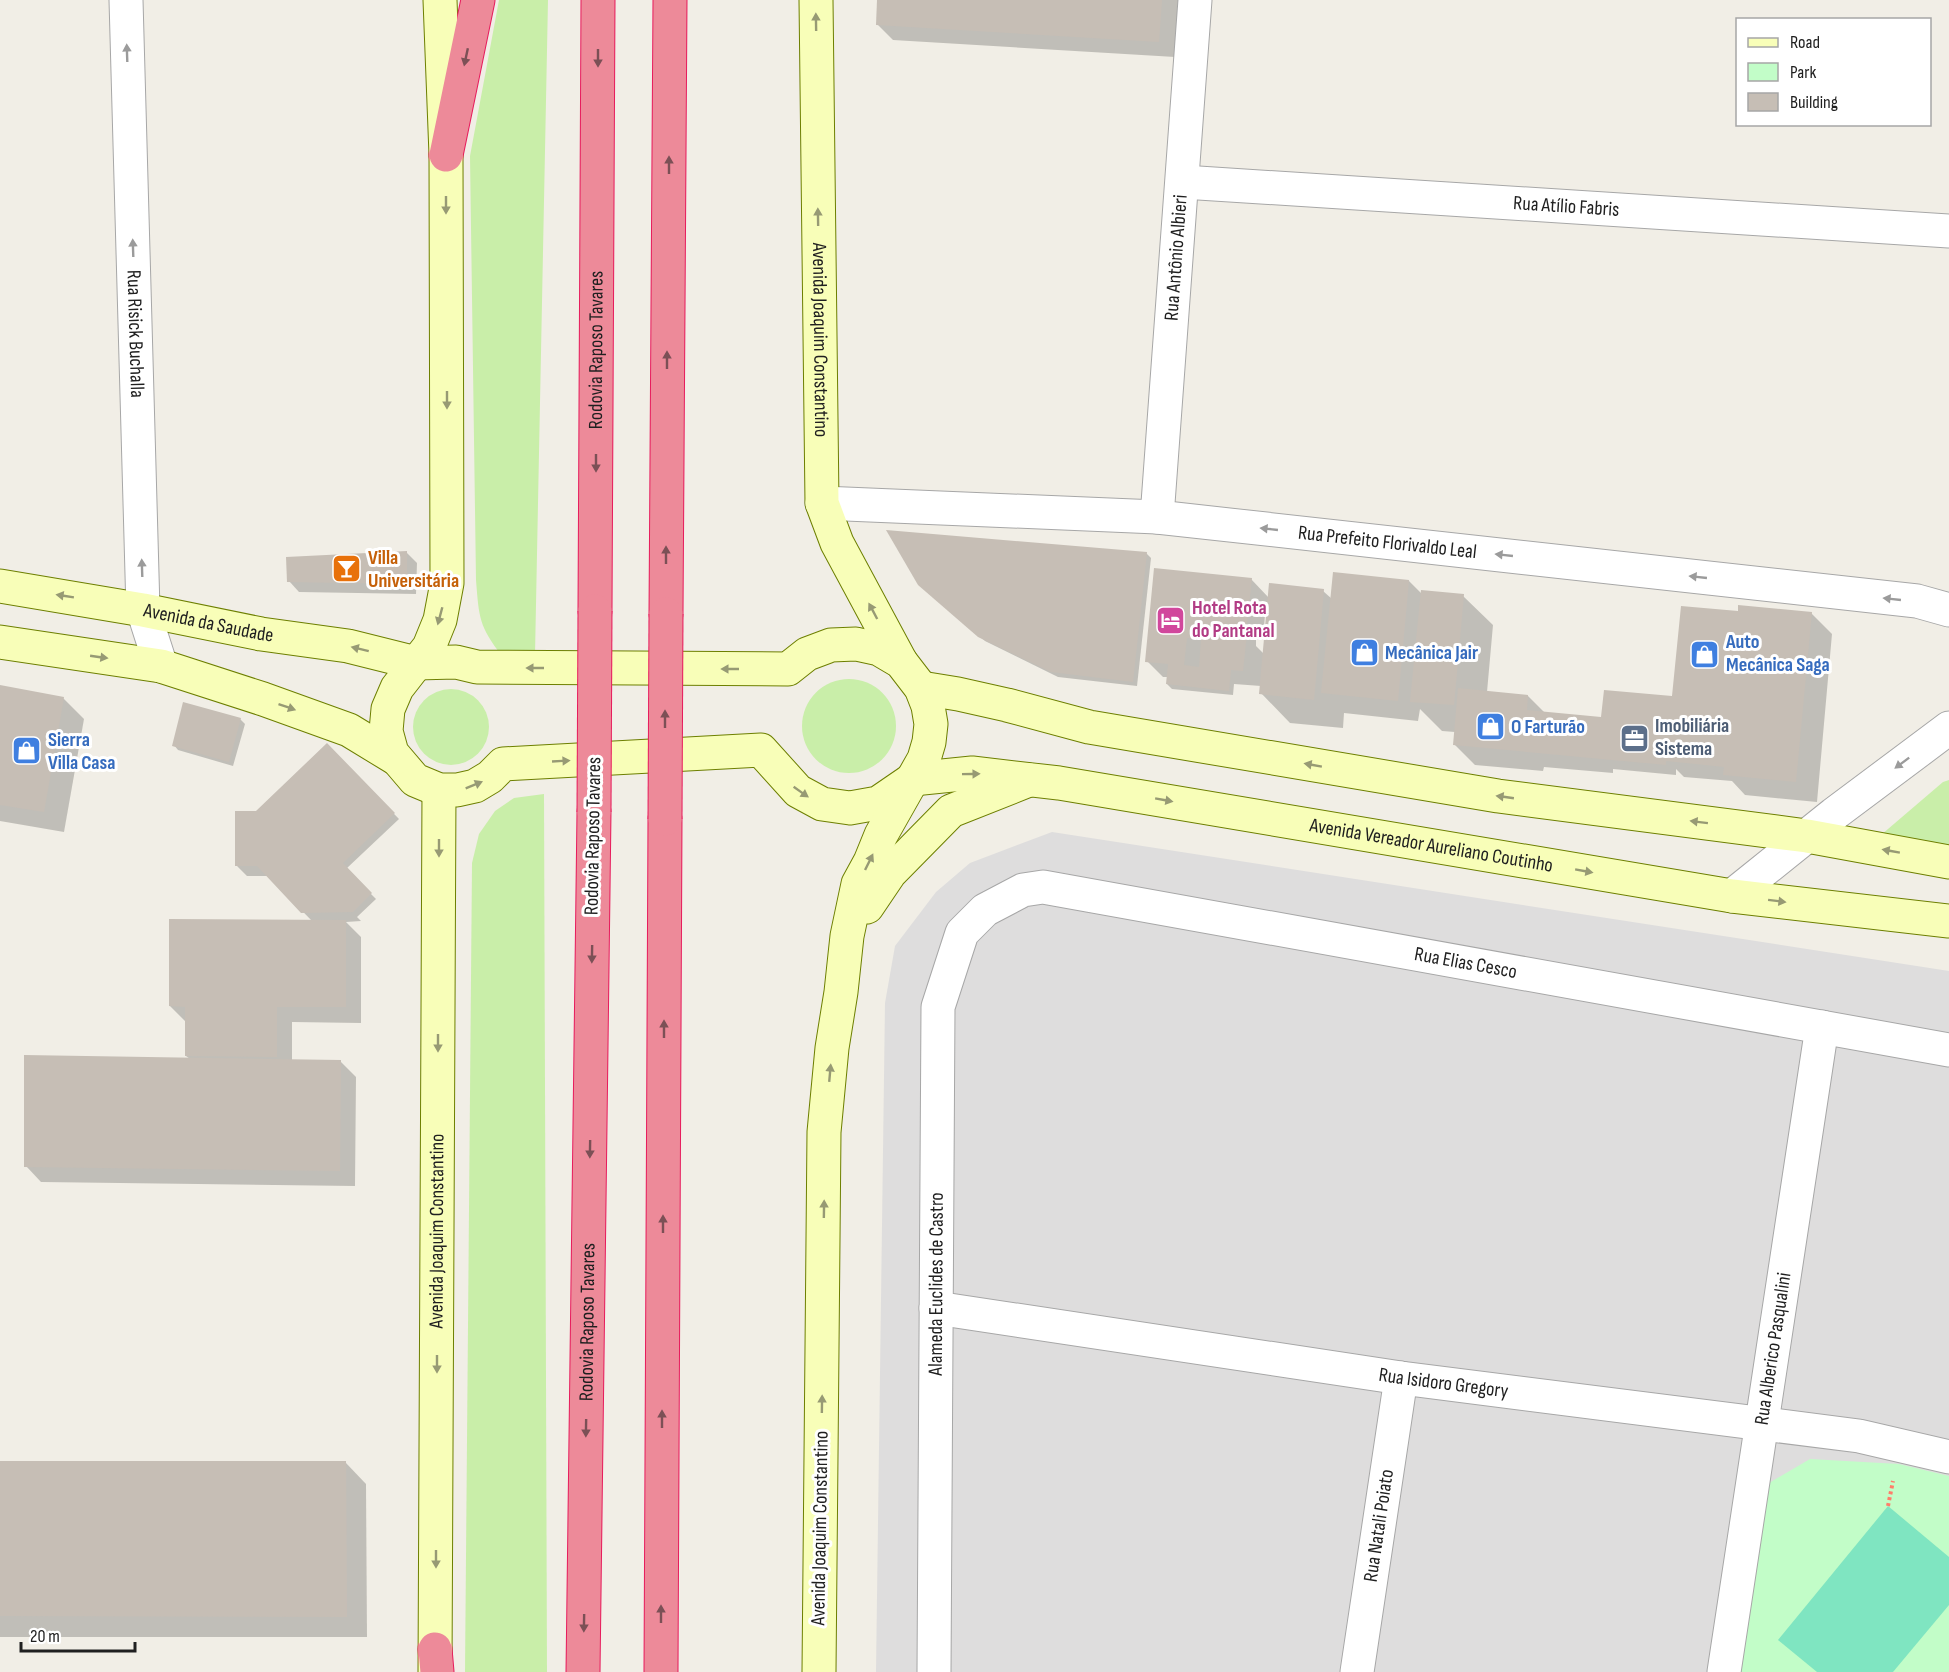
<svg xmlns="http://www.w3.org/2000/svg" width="1949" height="1672" font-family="'Sofia Sans Condensed',sans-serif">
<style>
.residential{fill:#dedddd}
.grass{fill:#c9eea9}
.park{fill:#c2fdc8}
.pitch{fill:#7fe5c1}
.shadow{fill:#0003;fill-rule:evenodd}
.building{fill:#c6beb5;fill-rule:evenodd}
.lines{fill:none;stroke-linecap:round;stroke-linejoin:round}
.street-casing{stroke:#a7a7a7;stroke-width:35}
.secondary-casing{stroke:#6d7f00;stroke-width:35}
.highway-casing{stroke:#e71b5c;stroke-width:35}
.path{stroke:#ff7d6a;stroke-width:4;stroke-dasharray:3 3;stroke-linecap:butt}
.street{stroke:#fff;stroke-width:33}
.secondary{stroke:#f8feb8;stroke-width:33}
.highway{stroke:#ed8a99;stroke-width:33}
.highway-bridge-casing{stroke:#e71b5c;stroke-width:35;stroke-linecap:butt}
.highway-bridge{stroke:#ed8a99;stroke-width:33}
.oneway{fill:#979a74}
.oneway2{fill:#9b9b9b}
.oneway3{fill:#7c5056}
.labels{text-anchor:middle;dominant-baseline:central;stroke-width:6;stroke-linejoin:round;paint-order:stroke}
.street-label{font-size:20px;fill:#202020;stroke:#fff}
.food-label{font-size:20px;font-weight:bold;fill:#c56008;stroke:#fff;text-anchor:start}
.hotel-label{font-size:20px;font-weight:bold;fill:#b23c85;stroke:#fff;text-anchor:start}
.shop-label{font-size:20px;font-weight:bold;fill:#366cbe;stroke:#fff;text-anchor:start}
.service-label{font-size:20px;font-weight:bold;fill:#4e5e75;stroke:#fff;text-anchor:start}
</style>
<rect width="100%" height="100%" fill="#f1eee6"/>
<polygon class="residential" points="1052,832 1949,971 1949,1672 876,1672 885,1003 895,946 936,892 970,863"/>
<g class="grass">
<path d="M499 0H548L535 655 502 656C479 626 479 618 476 580L470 156Z"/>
<circle cx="849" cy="726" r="47"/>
<circle cx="451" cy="727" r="38"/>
<polygon points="1949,780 1949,846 1881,835 1943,782"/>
<polygon points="544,794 547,1672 465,1672 472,863 479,834 495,811 514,798"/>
</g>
<polygon class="park" points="1810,1459 1899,1464 1949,1476 1949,1672 1739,1672 1762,1487"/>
<polygon class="pitch" points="1888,1506 1949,1557 1949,1605 1893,1672 1817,1672 1778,1640"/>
<g class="shadow">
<polygon points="879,0 1178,0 1175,57 893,40 877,24"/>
<polygon points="407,553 417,563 416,594 299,592 289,581"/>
<polygon points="1146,553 1151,558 1137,686 1058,677 985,641 925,590"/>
<path d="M1251 579 1269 598 1323 591 1332 599 1409 581 1422 594 1463 596 1493 625 1487 692 1528 696 1545 713 1600 719 1671 697 1739 613H1811L1832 634 1817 802 1745 795 1732 781 1684 777 1676 769V775L1613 769V773L1544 767 1543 771 1475 765 1454 744 1455 732 1442 731 1420 709 1418 721 1344 713 1343 728 1290 723 1261 693V686L1234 684 1233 695 1172 689 1167 684 1168 677H1163L1147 661ZM1266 602H1269L1264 654 1256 646V640H1263Z"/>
<polygon points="0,687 63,698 84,719 64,832 0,821"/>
<polygon points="240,719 245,724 233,766 178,750 174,745"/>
<polygon points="327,745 399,819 346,869 376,899 357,917 361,921 346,922 361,937 361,1023 292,1022 292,1061 340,1061 356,1077 355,1186 41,1182 26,1166 190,1059 186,1056 186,1022 170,1006 312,921 268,876 247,876 237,866 257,813"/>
<polygon points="0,1462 346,1463 366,1484 367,1637 0,1637"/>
</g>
<g class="building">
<polygon points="877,0 1162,0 1159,42 876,25"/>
<polygon points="886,530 1147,552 1133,682 1051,672 978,637 918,585"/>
<polygon points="407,551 407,584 287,582 286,557"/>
<path d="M1154 568 1252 578 1247 625H1241L1240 634H1247L1243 671 1231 670 1229 691 1166 684 1168 664 1145 662ZM1187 638 1201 640 1199 667 1184 665Z"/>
<polygon points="1333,572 1409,580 1398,701 1321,693"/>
<polygon points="1269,583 1324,589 1314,700 1259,694"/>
<polygon points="1421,590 1464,594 1454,705 1410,702"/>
<polygon points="1738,605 1812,612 1796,782 1723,775 1724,767 1666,761 1666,765 1453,745 1458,688 1528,695 1527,710 1601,717 1604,690 1672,696 1681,606 1738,611"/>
<polygon points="0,685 64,697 44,812 0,805"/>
<polygon points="183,702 241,718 229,762 172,746"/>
<polygon points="327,743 395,813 343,863 372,893 353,912 301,913 257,866 235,866 235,811 256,811"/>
<polygon points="169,919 346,920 346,1007 277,1007 277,1057 185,1056 185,1007 169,1006"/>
<polygon points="24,1055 341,1060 340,1171 24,1167"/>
<polygon points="0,1461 346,1461 347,1617 0,1616"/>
</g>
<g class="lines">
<defs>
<g id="street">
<path id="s1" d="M126 0 143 610 161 666"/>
<path id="s2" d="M1183 182 1949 231"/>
<path id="s3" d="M822 503 1157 517 1917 601 1949 610"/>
<path id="s4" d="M1157 517 1195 0"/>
<polyline points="1732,896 1834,814 1949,728"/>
<path id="s5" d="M936 1308 1401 1378 1859 1436 1949 1457"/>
<path id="s6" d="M934 1672 938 1007 962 933 985 910 1023 890 1043 887 1949 1050"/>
<path id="s7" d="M1357 1672 1401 1378"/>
<path id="s8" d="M1724 1672 1822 1027"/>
</g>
<g id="secondary">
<path id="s9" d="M440 0 446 155 447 583 440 620 429 647 397 688 388 709 386 731 392 753 415 780 439 790H457L475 786 490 777 503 764 761 750 798 791 822 804 850 808 878 803 913 779 972 773 1059 783 1732 896 1949 921"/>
<path id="s10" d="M816 0 822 503 837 543 901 662"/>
<path id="s11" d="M0 586 143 610 261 634 348 646 416 663 456 662 477 667 788 669 807 654 831 645 856 644 879 649 901 662 921 688 928 706 931 724 929 742 924 759 881 835 870 862 858 884 847 936 841 992 832 1048 824 1132 819 1672"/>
<polyline points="0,642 161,666 263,699 349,730 395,758"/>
<polyline points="921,688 958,694 1007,705 1089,727 1498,796 1807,836 1949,862"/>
<polyline points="867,907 890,873 951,811 1029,780"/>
<path id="s12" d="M435 1672 439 790"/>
</g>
<g id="highway">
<polyline points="446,155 478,0"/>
<path id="s13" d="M595 611 598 0"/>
<polyline points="666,614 670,0"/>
<polyline points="435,1649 437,1672"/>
<path id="s14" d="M583 1672 594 812"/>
<polyline points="661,1672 665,819"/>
</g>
</defs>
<use href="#street" class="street-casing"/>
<use href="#secondary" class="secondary-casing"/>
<use href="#highway" class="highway-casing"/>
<polyline class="path" points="1888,1506 1893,1481"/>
<use href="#street" class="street"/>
<use href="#secondary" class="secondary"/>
<use href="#highway" class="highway"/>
<defs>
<g id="highway-bridge">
<polyline points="594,812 595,611"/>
<polyline points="665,819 666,614"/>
</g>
</defs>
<use href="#highway-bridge" class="highway-bridge-casing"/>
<use href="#highway-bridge" class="highway-bridge"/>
</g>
<defs><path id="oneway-solid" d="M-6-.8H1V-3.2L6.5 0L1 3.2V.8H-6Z" transform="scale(1.5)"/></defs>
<g class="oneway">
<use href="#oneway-solid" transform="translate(816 22) rotate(-91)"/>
<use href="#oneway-solid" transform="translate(446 205) rotate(90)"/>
<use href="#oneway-solid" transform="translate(818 217) rotate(-91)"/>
<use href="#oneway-solid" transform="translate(447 400) rotate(90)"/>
<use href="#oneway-solid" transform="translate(65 596) rotate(-171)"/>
<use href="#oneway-solid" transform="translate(873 611) rotate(-118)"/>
<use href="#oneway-solid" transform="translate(440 616) rotate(105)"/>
<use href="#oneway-solid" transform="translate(360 649) rotate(-166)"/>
<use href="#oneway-solid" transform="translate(99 657) rotate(8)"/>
<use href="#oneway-solid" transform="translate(535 668) rotate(-180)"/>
<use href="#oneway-solid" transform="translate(730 669) rotate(-180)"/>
<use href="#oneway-solid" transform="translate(287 707) rotate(19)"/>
<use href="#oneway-solid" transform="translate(561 761) rotate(-3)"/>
<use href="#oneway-solid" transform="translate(1313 765) rotate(-170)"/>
<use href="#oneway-solid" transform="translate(971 774) rotate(-1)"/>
<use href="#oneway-solid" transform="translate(474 785) rotate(-22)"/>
<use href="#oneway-solid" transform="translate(801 792) rotate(35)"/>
<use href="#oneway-solid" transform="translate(1505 797) rotate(-172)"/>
<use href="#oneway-solid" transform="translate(1164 800) rotate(10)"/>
<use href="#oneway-solid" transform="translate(1699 822) rotate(-173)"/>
<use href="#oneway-solid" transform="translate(439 848) rotate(90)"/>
<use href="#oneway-solid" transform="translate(1891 851) rotate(-170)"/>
<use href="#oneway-solid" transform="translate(869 862) rotate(-64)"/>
<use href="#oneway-solid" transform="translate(1584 871) rotate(10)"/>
<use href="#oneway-solid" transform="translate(1777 901) rotate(7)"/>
<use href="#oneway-solid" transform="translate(438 1043) rotate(90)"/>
<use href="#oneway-solid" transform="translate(830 1073) rotate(-85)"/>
<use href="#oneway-solid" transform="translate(824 1209) rotate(-89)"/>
<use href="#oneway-solid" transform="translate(437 1364) rotate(90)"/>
<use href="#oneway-solid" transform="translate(822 1404) rotate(-89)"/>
<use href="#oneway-solid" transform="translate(436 1559) rotate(90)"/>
</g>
<g class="oneway2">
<use href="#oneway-solid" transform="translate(127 53) rotate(-92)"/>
<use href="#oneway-solid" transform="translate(133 248) rotate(-92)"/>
<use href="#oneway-solid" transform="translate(1269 529) rotate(-174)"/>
<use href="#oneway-solid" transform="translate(1504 555) rotate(-174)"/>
<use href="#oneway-solid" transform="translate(142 568) rotate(-92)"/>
<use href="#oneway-solid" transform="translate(1698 577) rotate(-174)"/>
<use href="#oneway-solid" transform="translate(1892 599) rotate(-174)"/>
<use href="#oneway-solid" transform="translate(1902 763) rotate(143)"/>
</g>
<g class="oneway3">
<use href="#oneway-solid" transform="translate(466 57) rotate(102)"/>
<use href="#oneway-solid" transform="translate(598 58) rotate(90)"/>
<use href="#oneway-solid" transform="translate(669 165) rotate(-90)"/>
<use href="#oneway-solid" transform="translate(667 360) rotate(-90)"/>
<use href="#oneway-solid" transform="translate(596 463) rotate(90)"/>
<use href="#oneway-solid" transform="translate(666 555) rotate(-90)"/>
<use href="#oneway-solid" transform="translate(665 719) rotate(-90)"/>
<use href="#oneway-solid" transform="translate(592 954) rotate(91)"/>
<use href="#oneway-solid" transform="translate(664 1029) rotate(-90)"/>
<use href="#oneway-solid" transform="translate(590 1149) rotate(91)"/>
<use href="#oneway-solid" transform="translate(663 1224) rotate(-90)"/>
<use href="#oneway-solid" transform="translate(662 1419) rotate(-90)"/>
<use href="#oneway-solid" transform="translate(586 1428) rotate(91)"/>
<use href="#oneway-solid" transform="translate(661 1614) rotate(-90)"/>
<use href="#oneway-solid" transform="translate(584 1623) rotate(91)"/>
</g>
<defs>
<symbol id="bar-square" viewBox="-11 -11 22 22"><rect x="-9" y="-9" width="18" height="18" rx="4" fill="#e8710a" stroke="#fff"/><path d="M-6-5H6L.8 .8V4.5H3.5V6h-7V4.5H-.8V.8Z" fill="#fff"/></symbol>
<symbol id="hotel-square" viewBox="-11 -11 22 22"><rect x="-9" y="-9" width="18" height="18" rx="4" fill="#d1479c" stroke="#fff"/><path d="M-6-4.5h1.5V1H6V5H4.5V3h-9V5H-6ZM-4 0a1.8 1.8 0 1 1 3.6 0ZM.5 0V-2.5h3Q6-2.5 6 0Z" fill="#fff"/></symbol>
<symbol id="shop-square" viewBox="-11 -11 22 22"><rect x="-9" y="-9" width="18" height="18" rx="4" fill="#3f7fe0" stroke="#fff"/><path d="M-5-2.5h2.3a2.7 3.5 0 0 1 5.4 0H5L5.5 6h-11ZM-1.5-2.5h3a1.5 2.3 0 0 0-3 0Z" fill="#fff"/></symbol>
<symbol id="office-square" viewBox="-11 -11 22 22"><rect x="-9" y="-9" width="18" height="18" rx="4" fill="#5c6f8a" stroke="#fff"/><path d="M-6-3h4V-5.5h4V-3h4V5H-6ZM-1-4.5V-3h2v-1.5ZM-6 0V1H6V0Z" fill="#fff"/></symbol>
</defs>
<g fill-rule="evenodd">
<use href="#bar-square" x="330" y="552" width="33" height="33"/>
<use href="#hotel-square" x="1154" y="604" width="33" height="33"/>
<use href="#shop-square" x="1348" y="636" width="33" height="33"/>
<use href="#shop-square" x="1688" y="638" width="33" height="33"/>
<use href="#shop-square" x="1474" y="710" width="33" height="33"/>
<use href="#office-square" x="1618" y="722" width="33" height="33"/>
<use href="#shop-square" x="10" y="734" width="33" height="33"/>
</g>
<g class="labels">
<g class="street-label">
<text stroke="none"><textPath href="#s2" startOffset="384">Rua Atílio Fabris</textPath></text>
<text stroke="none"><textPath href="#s4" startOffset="260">Rua Antônio Albieri</textPath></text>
<text stroke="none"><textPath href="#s1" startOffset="334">Rua Risick Buchalla</textPath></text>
<text stroke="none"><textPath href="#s10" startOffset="340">Avenida Joaquim Constantino</textPath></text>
<text stroke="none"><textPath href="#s13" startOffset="261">Rodovia Raposo Tavares</textPath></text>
<text stroke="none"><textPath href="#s3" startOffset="567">Rua Prefeito Florivaldo Leal</textPath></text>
<text stroke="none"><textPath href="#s11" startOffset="212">Avenida da Saudade</textPath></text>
<text transform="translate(593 836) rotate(-89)">Rodovia Raposo Tavares</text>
<text stroke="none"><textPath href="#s9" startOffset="1868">Avenida Vereador Aureliano Coutinho</textPath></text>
<text stroke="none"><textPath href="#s6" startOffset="1268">Rua Elias Cesco</textPath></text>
<text stroke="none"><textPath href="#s12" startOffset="441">Avenida Joaquim Constantino</textPath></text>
<text stroke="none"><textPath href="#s6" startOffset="388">Alameda Euclides de Castro</textPath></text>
<text stroke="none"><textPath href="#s14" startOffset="350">Rodovia Raposo Tavares</textPath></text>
<text stroke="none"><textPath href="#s8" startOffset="327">Rua Alberico Pasqualini</textPath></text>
<text stroke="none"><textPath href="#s5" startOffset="513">Rua Isidoro Gregory</textPath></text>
<text stroke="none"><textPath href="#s7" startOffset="148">Rua Natali Poiato</textPath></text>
<text transform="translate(820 1528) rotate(-89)">Avenida Joaquim Constantino</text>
</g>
<g class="food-label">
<text x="368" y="558">Villa<tspan x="368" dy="23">Universitária</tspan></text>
</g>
<g class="hotel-label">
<text x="1192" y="608">Hotel Rota<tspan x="1192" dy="23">do Pantanal</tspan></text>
</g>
<g class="shop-label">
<text x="1726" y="642">Auto<tspan x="1726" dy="23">Mecânica Saga</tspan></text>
<text x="1385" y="653">Mecânica Jair</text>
<text x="1511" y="727">O Farturão</text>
<text x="48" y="740">Sierra<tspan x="48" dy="23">Villa Casa</tspan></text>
</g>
<g class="service-label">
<text x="1655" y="726">Imobiliária<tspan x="1655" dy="23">Sistema</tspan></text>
</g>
</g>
<rect x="1736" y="18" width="195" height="108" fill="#ffffff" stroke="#a6a6a6" stroke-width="1.5"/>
<rect x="1748" y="38" width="30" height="9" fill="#f8feb8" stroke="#a6a6a6" stroke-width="1.5"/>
<text x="1790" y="48" font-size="18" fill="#202020">Road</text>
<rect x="1748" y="63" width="30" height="18" fill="#c2fdc8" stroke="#a6a6a6" stroke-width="1.5"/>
<text x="1790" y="78" font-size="18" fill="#202020">Park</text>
<rect x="1748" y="93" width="30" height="18" fill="#c6beb5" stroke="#a6a6a6" stroke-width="1.5"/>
<text x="1790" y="108" font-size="18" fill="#202020">Building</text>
<path d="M21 1642v9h114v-9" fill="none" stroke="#202020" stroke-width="3"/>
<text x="30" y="1642" font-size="18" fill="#202020" stroke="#ffffff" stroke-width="4.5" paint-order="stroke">20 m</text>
</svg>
